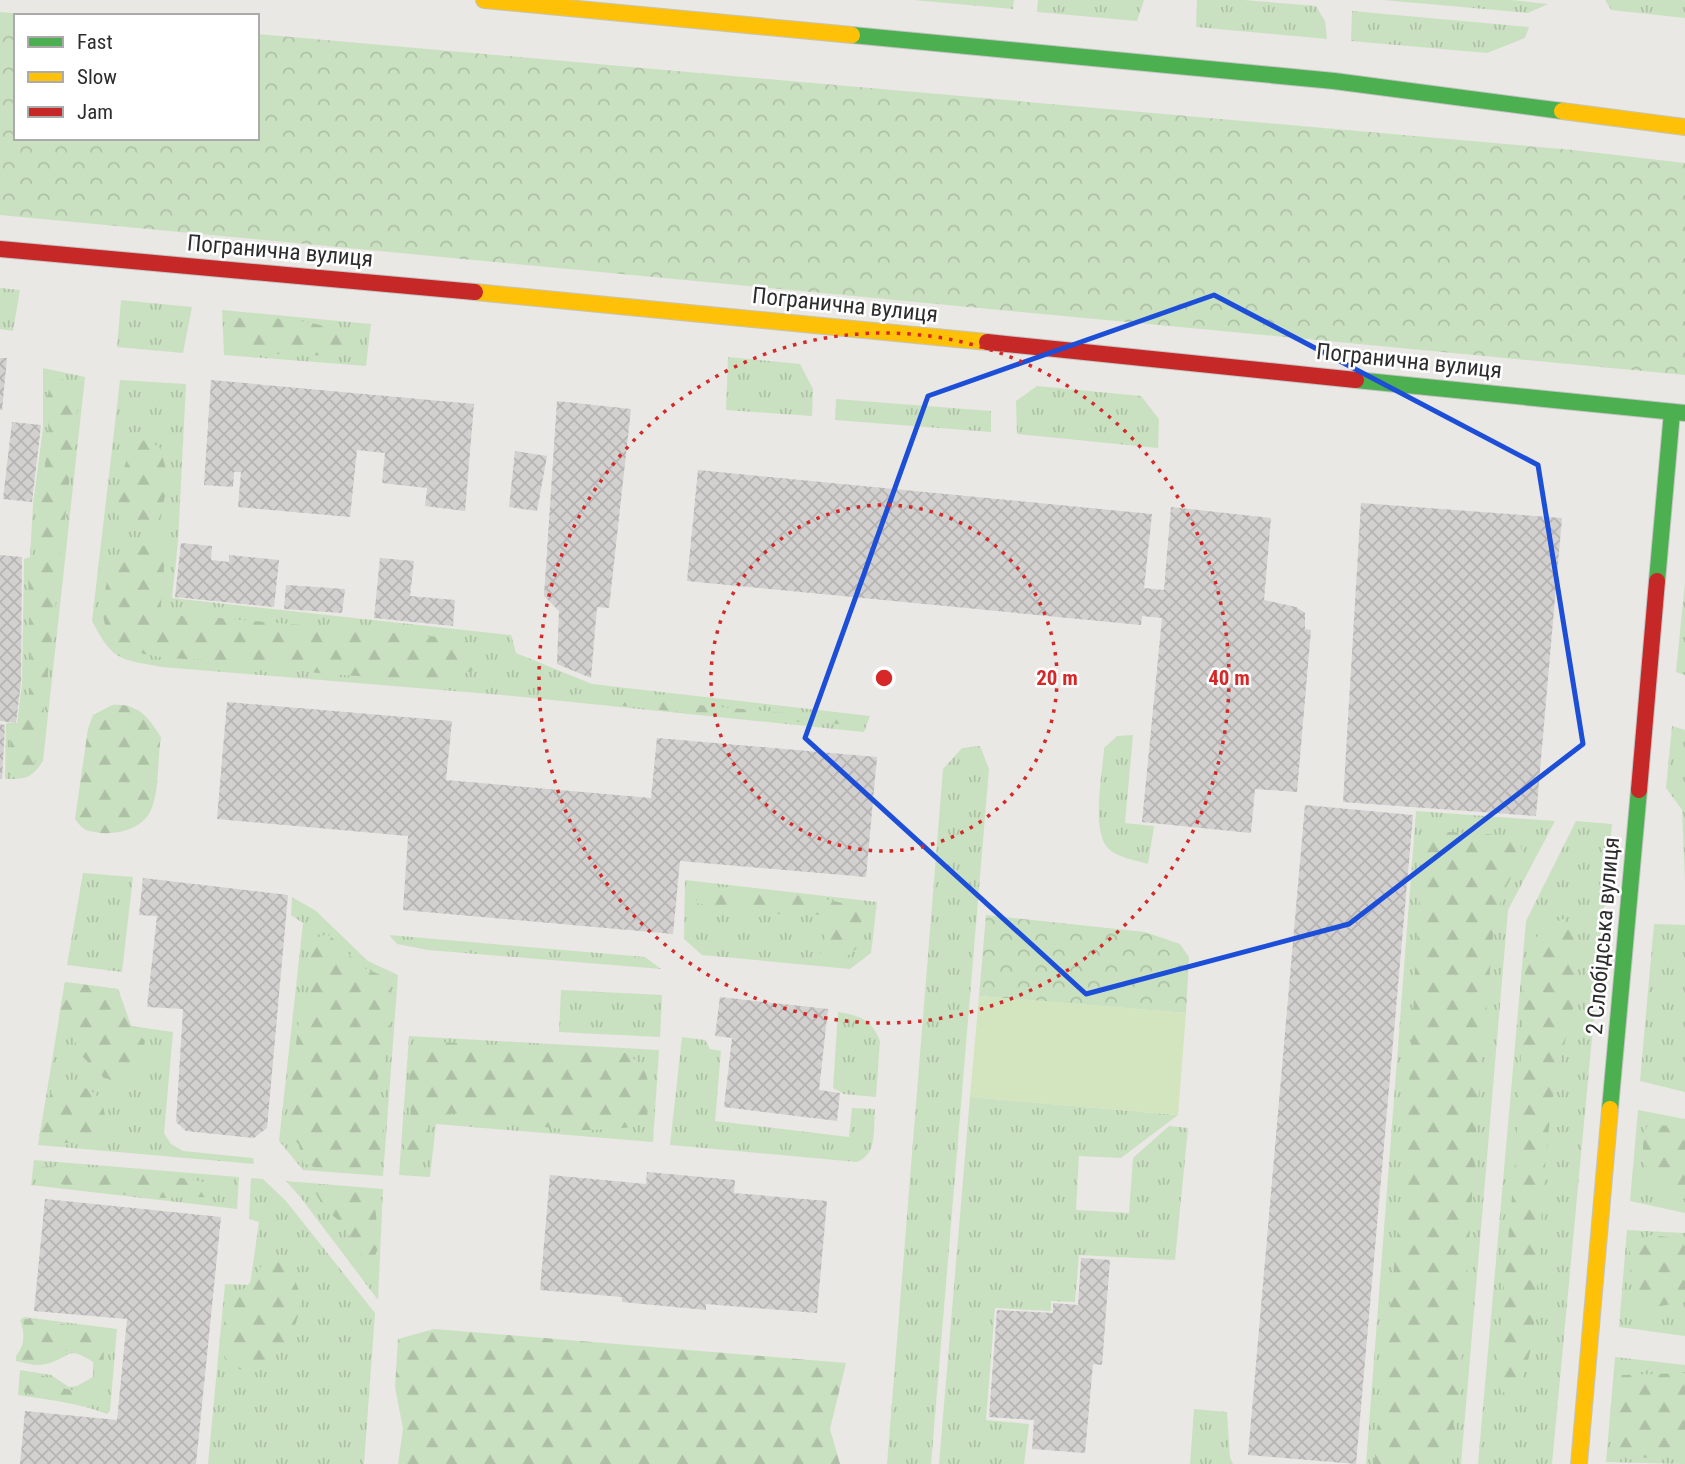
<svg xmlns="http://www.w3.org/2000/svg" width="1685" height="1464" font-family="'Roboto Condensed',sans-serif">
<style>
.grass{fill:url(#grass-tufts)}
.forest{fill:url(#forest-firs)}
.park{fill:url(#park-crowns)}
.pitch{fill:#d2e5bf}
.building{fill:url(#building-cross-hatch)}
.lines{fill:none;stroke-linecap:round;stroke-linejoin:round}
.fast-casing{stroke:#c4c4c3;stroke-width:18}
.slow-casing{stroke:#c4c4c3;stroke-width:18}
.jam-casing{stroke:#c4c4c3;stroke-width:18}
.fast{stroke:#4caf50;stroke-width:16}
.slow{stroke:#ffc107;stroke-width:16}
.jam{stroke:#c62828;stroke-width:16}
.marked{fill:none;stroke:#1d4ed8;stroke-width:5;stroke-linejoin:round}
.ring{fill:none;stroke:#d62828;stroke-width:3.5;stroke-dasharray:3.5 7}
.labels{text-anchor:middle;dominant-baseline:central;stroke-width:5;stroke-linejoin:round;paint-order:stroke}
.street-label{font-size:23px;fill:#2d2d2d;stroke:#fff}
.centre{fill:#d62828;stroke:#fff;stroke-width:3.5}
.ring-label{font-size:21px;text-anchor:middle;font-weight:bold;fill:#d62828;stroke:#fff;stroke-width:5;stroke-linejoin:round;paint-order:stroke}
</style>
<defs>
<pattern id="grass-tufts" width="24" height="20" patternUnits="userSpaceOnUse" patternTransform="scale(1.75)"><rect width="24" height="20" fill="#cae1c1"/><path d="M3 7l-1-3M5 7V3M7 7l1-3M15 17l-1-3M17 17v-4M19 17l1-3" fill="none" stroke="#aec1a6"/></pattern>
<pattern id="forest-firs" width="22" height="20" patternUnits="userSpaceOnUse" patternTransform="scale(1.75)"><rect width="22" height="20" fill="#cae1c1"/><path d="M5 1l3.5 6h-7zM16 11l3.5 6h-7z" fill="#aec1a6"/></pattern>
<pattern id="park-crowns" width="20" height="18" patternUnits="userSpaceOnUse" patternTransform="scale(1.75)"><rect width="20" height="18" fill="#cae1c1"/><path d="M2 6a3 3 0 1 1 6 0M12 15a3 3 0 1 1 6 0" fill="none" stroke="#aec1a6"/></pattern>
<pattern id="building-cross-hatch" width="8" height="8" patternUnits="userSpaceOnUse" patternTransform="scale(1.75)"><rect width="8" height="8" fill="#d2d1cf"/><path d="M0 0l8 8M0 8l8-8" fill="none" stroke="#b5b4b2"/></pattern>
</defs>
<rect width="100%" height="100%" fill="#e9e8e4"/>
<g class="grass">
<polygon points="913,0 1014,0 1013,9"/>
<polygon points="1038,0 1144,0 1137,21 1037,12"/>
<polygon points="1197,0 1244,0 1316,6 1325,21 1327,39 1196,27"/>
<polygon points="1383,0 1511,0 1548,4 1528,13"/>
<polygon points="1605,0 1685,0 1685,18 1611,10"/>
<polygon points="1352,11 1529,27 1525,38 1487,53 1351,41"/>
<polygon points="0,288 20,290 13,331 0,329"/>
<polygon points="121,300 192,307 183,353 117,347"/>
<polygon points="222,310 371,324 366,366 224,355"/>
<polygon points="728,357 800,364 813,389 812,416 726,410"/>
<path d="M43 368 85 377 43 761C31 779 26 779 5 779L6 723H17L22 683 24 559 30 557 33 504 43 428Z"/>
<path d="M120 380 186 384 178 542 172 598 511 635 516 653 592 684 870 716 864 732 502 695 162 667C119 659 113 661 92 621Z"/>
<polygon points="1037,386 1141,396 1159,419 1158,448 1017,434 1016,401"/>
<polygon points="836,399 991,411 991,432 835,420"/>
<polygon points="1685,582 1685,675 1676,672"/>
<polygon points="1672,726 1685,730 1685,882 1682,810 1666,788"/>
<path d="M1133 735 1125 823 1154 826 1148 864C1135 860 1115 857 1107 847 1091 828 1103 771 1104 748L1117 736Z"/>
<polygon points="980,746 989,769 931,1464 887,1464 943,769 962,748"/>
<polygon points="1416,811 1555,821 1508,910 1461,1464 1366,1464"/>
<polygon points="1576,821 1612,824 1552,1464 1478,1464 1526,921"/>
<polygon points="83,873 133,877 122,972 67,965"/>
<polygon points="685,880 877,902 871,953 850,969 702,955 684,939"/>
<polygon points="292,897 316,911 368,961 398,975 383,1176 303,1170 279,1141 303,923 291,915"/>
<polygon points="1654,924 1685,925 1685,1092 1640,1081"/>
<polygon points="389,935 645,957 661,969 428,950 397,944"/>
<polygon points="65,982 118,989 131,1026 173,1032 164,1133 171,1144 183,1151 253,1158 254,1164 38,1145"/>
<polygon points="561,990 662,995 660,1037 559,1032"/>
<path d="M838 1012C859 1015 872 1020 880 1041L876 1097 844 1094 833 1088Z"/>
<polygon points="409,1036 659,1050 653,1142 436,1124 430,1177 399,1175"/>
<path d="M682 1037 705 1040 710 1049 721 1051 715 1121 849 1137 852 1108 875 1109C873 1129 878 1154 857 1162L670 1145Z"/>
<polygon points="970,1097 1178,1115 1121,1158 1079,1156 1076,1210 1129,1213 1133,1158 1169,1126 1188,1128 1175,1260 1079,1255 1075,1302 1051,1301 1051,1311 995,1308 986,1420 1029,1424 1024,1464 939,1464"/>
<polygon points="1638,1110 1685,1119 1685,1213 1630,1201"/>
<polygon points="34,1160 239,1177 237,1209 31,1185"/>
<polygon points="251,1178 263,1179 286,1201 375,1313 364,1464 208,1464 225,1284 250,1285 259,1222 249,1219"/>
<polygon points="286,1181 383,1189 378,1300 301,1198"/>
<polygon points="1627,1230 1685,1233 1685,1336 1619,1327"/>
<path d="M24 1317 117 1329 110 1411 107 1414C79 1403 49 1400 18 1395L20 1370 51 1375 69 1387 77 1386 93 1377V1362C66 1344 71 1358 46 1364 36 1367 26 1363 16 1361V1356C25 1346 25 1332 20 1320Z"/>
<polygon points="1615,1357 1685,1365 1685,1464 1606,1462"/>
<polygon points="1194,1409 1227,1412 1230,1457 1233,1464 1190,1464"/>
</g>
<g class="forest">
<path d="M241 317C267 317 324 319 345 336 349 339 351 345 353 350 338 360 251 355 235 345 228 339 228 327 231 320Z"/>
<path d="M51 378 72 381 79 392 41 736C37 758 35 777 8 775L11 733C14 732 18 731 20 728 39 711 28 598 28 570L35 563 36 518 49 442 47 400Z"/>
<polygon points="146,438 160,448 169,479 160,517 150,526 135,531 119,523 117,490 129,453"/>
<path d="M158 542C170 555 160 593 161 613L195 618 208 617 464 639 479 655 476 669 456 677 438 680C395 677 352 677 309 672 289 670 270 663 251 661 220 659 129 664 111 637 95 614 107 585 112 560L130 549Z"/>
<polygon points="578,694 851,719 856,725 749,719 575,701 572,695"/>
<path d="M112 705C138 703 148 717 161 737 157 759 160 793 150 812 139 833 106 837 86 830 82 828 78 823 75 819L88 729 93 715Z"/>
<path d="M1446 832 1488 834 1509 837 1520 842 1522 852 1519 863 1502 895 1494 926 1478 1103 1460 1384 1447 1464H1374L1404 1168 1422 858C1425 842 1429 834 1446 832Z"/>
<path d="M724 889 817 897 858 907C866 933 867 946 840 960L820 953 831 918 829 915 745 913 696 903 698 891Z"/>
<path d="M1563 919C1576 928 1577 959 1577 974 1577 1013 1560 1051 1554 1089 1541 1173 1541 1259 1532 1344 1528 1359 1523 1390 1508 1395L1500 1390 1498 1381V1354L1516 1151 1525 973 1536 938 1546 926Z"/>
<path d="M327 934C342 944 350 958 364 968 372 972 382 975 390 979L389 1022 391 1041 374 1089 383 1129 379 1162C357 1178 326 1172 303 1163L299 1145 291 1135 288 1108 299 1020 309 998 307 957 316 938Z"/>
<polygon points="65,982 118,989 131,1026 145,1041 141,1066 126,1083 104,1078 83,1057 72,1036 63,1033 59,1017"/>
<path d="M439 1042 626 1053C655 1072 649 1089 647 1120 634 1129 621 1128 605 1129 585 1131 566 1130 545 1127 517 1123 451 1104 428 1120L429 1149 424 1162 408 1168 402 1159 411 1120 409 1074 416 1050 425 1044Z"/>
<path d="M62 1086C69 1087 79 1086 85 1088 104 1094 110 1120 101 1135 81 1145 60 1146 39 1136L51 1091Z"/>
<path d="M1685 1125V1199C1650 1184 1635 1163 1647 1126Z"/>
<polygon points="67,1166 189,1179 207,1183 218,1192 214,1197 150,1198 71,1187 43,1179 40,1167"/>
<polygon points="314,1190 368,1190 374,1195 379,1245 375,1256 364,1257 350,1240 345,1226 324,1208"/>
<polygon points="1650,1235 1685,1239 1685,1302 1641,1309 1630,1270 1630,1248"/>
<path d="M267 1249C278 1260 296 1275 299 1292 305 1325 278 1359 249 1369 242 1371 234 1368 227 1367L220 1340 230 1300C251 1284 260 1275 267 1249Z"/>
<path d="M23 1319C49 1319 75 1329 100 1329 107 1347 104 1387 93 1403L25 1393 22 1376 38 1373C49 1378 59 1390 73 1390 86 1390 103 1373 94 1359 90 1353 81 1350 75 1348 55 1352 40 1367 18 1359L26 1344Z"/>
<polygon points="434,1329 846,1363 830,1429 840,1464 398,1464 403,1429 395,1387 398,1339"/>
<polygon points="1685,1373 1685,1453 1651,1459 1620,1452 1616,1389 1622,1375"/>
</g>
<g class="park">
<polygon points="0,12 46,16 16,16 16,138 257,138 257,34 1573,150 1685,163 1685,375 0,215"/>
<polygon points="986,915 1145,932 1180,944 1189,957 1186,1013 979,996"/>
</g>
<polygon class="pitch" points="979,996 1186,1013 1178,1115 970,1097"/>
<g class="building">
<polygon points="0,358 7,358 2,410 0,410"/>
<polygon points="211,380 474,404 465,511 425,506 427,488 382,483 385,453 357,450 350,517 238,507 241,472 234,472 233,487 204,485"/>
<polygon points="557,401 631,409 609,608 597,607 591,678 557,664 559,611 544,596"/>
<polygon points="12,422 41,425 32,502 3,499"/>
<polygon points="515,451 547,456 537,511 509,507"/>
<polygon points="698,470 1152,514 1144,588 1164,590 1171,507 1271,518 1264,600 1296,607 1305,613 1305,629 1311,630 1297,792 1255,789 1251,833 1142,822 1162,618 1142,616 1141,625 687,581"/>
<polygon points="1361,503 1562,518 1536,816 1343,802"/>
<polygon points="181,543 212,546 211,560 229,562 229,555 279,560 274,607 175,597"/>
<polygon points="0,555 22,557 21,682 16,723 0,721"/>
<polygon points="380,558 414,561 410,596 455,600 453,626 374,618"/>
<polygon points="286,585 345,589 342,613 284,609"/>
<polygon points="227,702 452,721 446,780 651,798 657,738 877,757 866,877 680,861 673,934 403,910 408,836 217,819"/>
<polygon points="0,724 5,725 2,779 0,779"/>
<polygon points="1305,805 1413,815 1356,1464 1248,1455"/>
<polygon points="143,878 288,895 267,1128 254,1138 186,1131 176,1122 183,1009 147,1007 157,916 139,915"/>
<polygon points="720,997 828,1009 819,1090 840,1093 837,1121 724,1107 732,1038 715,1036"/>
<polygon points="647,1172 735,1180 734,1193 827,1201 817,1313 706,1304 706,1310 622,1302 622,1297 540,1290 550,1175 646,1184"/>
<polygon points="45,1199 221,1217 196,1464 20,1464 25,1411 117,1420 127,1319 34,1311"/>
<polygon points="1081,1258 1110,1260 1102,1365 1093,1364 1085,1453 1032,1449 1034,1420 989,1417 997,1310 1053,1313 1053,1303 1078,1305"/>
</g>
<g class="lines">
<defs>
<g id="fast">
<polyline points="852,35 1334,81 1562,111"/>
<polyline points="1356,380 1685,413"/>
<polyline points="1657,581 1672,412"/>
<polyline points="1610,1109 1639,790"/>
</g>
<g id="slow">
<polyline points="484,0 852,35"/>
<polyline points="1562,111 1685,127"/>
<polyline points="475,292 987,342"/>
<polyline points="1579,1464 1610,1109"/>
</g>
<g id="jam">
<polyline points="0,249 475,292"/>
<polyline points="987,342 1356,380"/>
<polyline points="1639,790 1657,581"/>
</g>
</defs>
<use href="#fast" class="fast-casing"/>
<use href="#slow" class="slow-casing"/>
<use href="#jam" class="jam-casing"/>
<use href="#fast" class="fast"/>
<use href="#slow" class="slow"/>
<use href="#jam" class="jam"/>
</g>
<path class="marked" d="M1214 295 1538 465 1583 744 1349 924 1086 994 805 738 928 396Z"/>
<g class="ring">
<circle cx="884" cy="678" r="173"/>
<circle cx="884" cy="678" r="345"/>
</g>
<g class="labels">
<g class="street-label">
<text transform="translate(280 251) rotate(5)">Погранична вулиця</text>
<text transform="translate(845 305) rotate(6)">Погранична вулиця</text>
<text transform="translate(1409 361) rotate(6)">Погранична вулиця</text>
<text transform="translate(1603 936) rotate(-85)">2 Слобідська вулиця</text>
</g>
</g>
<circle cx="884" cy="678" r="10" class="centre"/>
<g class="ring-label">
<text x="1057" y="685">20 m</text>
<text x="1229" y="685">40 m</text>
</g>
<rect x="14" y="14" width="245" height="126" fill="#ffffff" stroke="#ababab" stroke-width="2"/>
<rect x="28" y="37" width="35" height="10" fill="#4caf50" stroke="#ababab" stroke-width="2"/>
<text x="77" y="49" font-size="21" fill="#2d2d2d">Fast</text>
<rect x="28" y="72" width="35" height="10" fill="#ffc107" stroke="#ababab" stroke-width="2"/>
<text x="77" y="84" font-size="21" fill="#2d2d2d">Slow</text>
<rect x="28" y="107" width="35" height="10" fill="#c62828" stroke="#ababab" stroke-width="2"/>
<text x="77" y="119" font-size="21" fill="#2d2d2d">Jam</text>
</svg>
